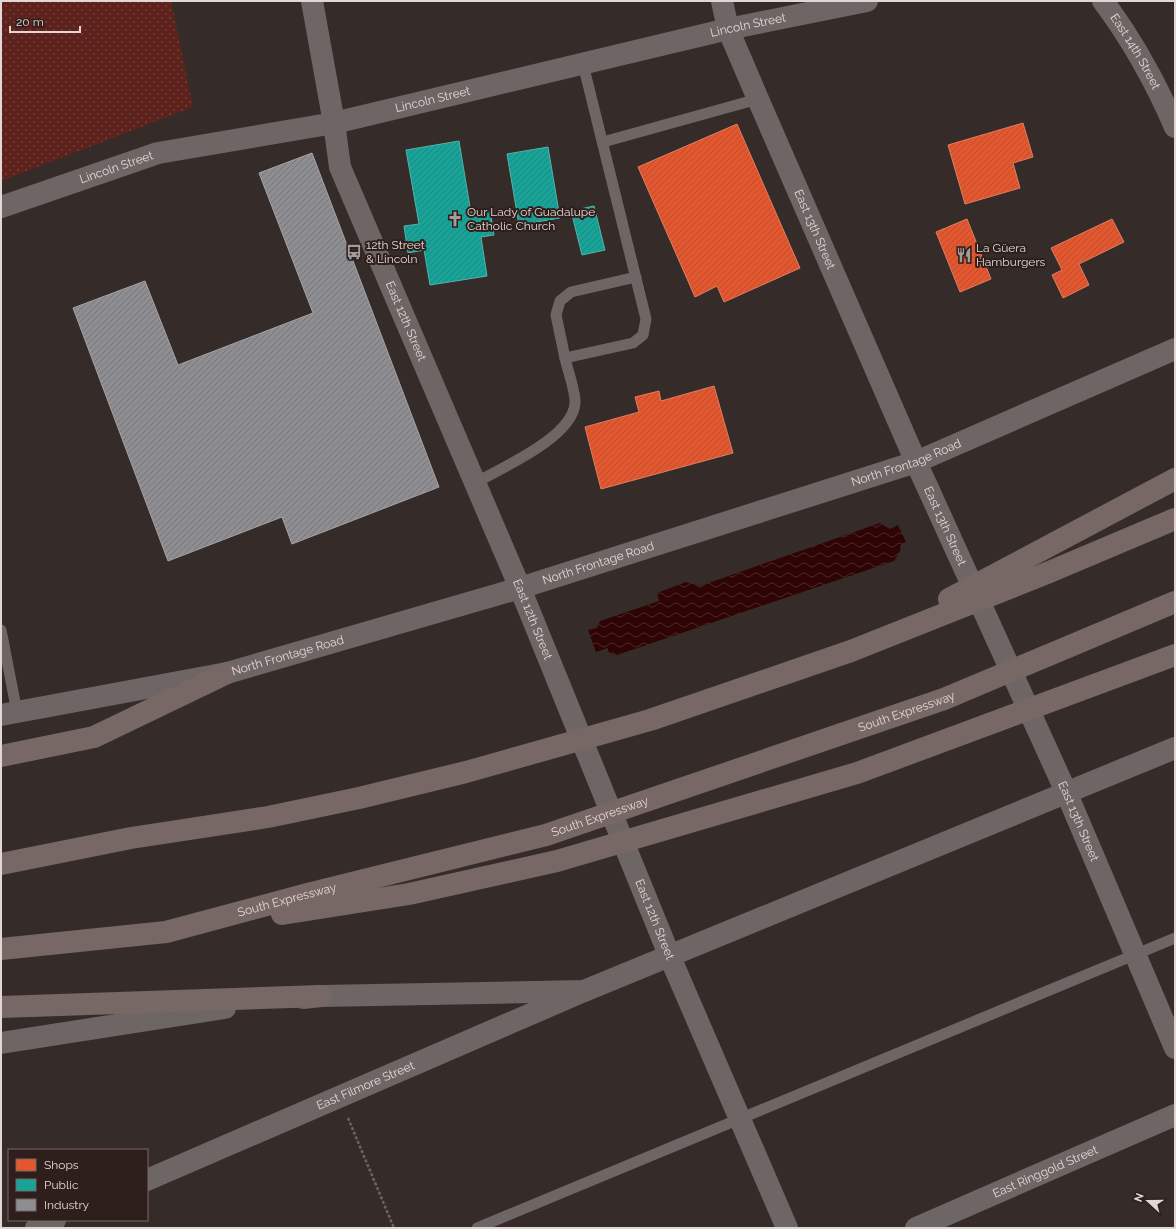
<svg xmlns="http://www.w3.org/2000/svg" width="1176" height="1229" font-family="Raleway,sans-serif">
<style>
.grass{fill:url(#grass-dots)}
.water{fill:url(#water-waves)}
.shops{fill:url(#shops-hatch);stroke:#e37d60}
.public{fill:url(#public-hatch);stroke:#54b3aa}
.industry{fill:url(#industry-hatch);stroke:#a6a3a6}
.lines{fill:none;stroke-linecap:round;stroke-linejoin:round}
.path{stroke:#6c6464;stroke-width:2.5;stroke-dasharray:3 2;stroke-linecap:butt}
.lane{stroke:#6d6664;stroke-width:11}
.street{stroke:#6d6664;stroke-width:22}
.secondary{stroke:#6d6664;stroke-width:22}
.highway{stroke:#776865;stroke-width:22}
.labels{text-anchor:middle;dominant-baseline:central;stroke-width:4;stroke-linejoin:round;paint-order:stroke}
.street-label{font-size:12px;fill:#e2d7d5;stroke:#2e1f1c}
.poi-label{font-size:12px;fill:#e2d7d5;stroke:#2e1f1c;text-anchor:start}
</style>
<defs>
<pattern id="grass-dots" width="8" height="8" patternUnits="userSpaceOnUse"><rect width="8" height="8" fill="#5d221c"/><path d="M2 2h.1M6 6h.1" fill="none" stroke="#74413c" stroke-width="1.8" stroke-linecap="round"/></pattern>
<pattern id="water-waves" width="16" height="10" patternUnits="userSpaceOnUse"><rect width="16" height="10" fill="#2e0404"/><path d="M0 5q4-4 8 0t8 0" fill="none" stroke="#4c2828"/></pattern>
<pattern id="shops-hatch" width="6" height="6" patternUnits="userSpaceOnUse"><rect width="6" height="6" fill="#e4572e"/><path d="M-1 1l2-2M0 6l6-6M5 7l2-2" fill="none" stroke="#b45033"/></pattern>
<pattern id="public-hatch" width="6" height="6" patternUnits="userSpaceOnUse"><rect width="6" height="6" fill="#17a398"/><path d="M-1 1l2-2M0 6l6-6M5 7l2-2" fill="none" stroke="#24857e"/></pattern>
<pattern id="industry-hatch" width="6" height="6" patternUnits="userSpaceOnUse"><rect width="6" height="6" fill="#8d8d92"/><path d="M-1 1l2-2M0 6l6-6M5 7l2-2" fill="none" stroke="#777679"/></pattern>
</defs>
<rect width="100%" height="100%" fill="#352c2a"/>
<polygon class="grass" points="1,1 171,1 193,107 1,181"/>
<polygon class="water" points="880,523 890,529 898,525 906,542 901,544 900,551 894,561 617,655 611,654 608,651 608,648 596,652 588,630 597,628 600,621 659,601 657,593 686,582 700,586"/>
<g class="shops">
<polygon points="1023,123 1033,157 1013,163 1020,188 965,204 948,145"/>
<polygon points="737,124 800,268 724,302 717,286 695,297 638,167"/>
<polygon points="967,219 991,279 960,292 936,232"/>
<polygon points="1112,219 1124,242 1079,264 1089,285 1063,298 1052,275 1062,270 1051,248"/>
<polygon points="714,386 733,453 601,489 585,427 639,412 635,397 659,391 661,401"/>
</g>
<g class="public">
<polygon points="459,141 471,213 490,210 494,235 481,237 487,276 430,285 424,250 408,253 404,226 419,224 406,150"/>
<polygon points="548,147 560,218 519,225 507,154"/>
<polygon points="594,206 605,250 582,255 571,211"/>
</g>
<polygon class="industry" points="312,153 439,487 292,544 282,517 168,561 73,308 145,281 178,365 313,313 259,173"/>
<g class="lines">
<polyline class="path" points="348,1118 394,1228"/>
<g class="lane">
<polyline points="603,142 758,99"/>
<polyline points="565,358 556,315 560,301 571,292 636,277"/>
<path d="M475 483C503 467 573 437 575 403 576 393 567 368 565 358L633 343 643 335 646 319 583 64"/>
<polyline points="1,630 17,712"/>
<polyline points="477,1228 1175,938"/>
</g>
<g class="street">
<polyline points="312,1 334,123"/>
<path id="s1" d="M1 207 158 153 334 123 728 29 867 1"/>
<path id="s2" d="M147 1180 584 991"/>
<polyline points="36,1228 55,1220"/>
</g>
<g class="secondary">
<path id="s3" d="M722 1 728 29 758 99 916 462 1067 794 1175 1048"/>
<path id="s4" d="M1103 1C1133 41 1155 81 1175 127"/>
<path id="s5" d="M334 123 340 167 520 588 670 957 787 1228"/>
<path id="s6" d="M1 715 227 673 520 588 916 462 1175 349"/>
<polyline points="303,998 321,996 584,991 1175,748"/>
<polyline points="1,1043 225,1008"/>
<path id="s7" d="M916 1228 1175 1115"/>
</g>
<g class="highway">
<polyline points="949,599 1175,479"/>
<polyline points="1,756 94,737 227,673"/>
<polyline points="1,864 131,838 268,817 359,798 466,772 650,720 851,651 1047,573 1175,519"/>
<polyline points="282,914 409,894 557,861 857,773 1175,655"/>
<path id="s8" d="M1 949 166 932 308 894 546 835 944 699 1175 602"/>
<polyline points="1,1007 321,996"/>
</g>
</g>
<defs>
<symbol id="church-bare" viewBox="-9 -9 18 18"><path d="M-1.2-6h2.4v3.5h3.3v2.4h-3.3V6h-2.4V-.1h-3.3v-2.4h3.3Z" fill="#a59b99" stroke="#2e1f1c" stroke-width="2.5" paint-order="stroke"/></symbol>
<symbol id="bus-bare" viewBox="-9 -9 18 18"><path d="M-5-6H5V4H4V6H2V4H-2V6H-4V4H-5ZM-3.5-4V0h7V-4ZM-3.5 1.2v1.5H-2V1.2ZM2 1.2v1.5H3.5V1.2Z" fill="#a59b99" stroke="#2e1f1c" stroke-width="2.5" paint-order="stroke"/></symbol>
<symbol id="restaurant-bare" viewBox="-9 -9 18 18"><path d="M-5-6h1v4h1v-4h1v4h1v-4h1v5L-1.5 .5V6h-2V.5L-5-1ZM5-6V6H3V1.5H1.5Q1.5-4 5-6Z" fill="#a59b99" stroke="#2e1f1c" stroke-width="2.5" paint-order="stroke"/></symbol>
</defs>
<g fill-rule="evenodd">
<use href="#church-bare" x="444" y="208" width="22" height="22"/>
<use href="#bus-bare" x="343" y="241" width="22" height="22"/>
<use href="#restaurant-bare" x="953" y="244" width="22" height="22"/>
</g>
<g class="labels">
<g class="street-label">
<text stroke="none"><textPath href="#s1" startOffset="770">Lincoln Street</textPath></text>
<text stroke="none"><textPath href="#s4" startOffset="60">East 14th Street</textPath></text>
<text stroke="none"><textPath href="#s1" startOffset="446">Lincoln Street</textPath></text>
<text stroke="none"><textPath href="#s1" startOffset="122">Lincoln Street</textPath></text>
<text stroke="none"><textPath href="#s3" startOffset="247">East 13th Street</textPath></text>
<text stroke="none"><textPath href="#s5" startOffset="212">East 12th Street</textPath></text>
<text stroke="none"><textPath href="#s6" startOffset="941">North Frontage Road</textPath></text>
<text stroke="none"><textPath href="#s3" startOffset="571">East 13th Street</textPath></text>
<text stroke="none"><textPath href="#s6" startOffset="617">North Frontage Road</textPath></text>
<text stroke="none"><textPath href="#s5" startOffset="536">East 12th Street</textPath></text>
<text stroke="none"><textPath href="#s6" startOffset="293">North Frontage Road</textPath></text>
<text stroke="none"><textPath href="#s8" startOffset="939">South Expressway</textPath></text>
<text stroke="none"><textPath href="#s8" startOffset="615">South Expressway</textPath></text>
<text stroke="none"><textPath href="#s3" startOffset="895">East 13th Street</textPath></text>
<text stroke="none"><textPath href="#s8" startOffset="291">South Expressway</textPath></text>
<text stroke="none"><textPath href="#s5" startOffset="860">East 12th Street</textPath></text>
<text stroke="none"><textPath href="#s2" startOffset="238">East Filmore Street</textPath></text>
<text stroke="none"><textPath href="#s7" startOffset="141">East Ringgold Street</textPath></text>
</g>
<g class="poi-label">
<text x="467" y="212">Our Lady of Guadalupe<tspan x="467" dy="14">Catholic Church</tspan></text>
<text x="366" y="245">12th Street<tspan x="366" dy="14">&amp; Lincoln</tspan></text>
<text x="976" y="248">La Güera<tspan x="976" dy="14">Hamburgers</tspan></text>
</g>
</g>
<rect width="1176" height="1229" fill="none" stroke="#e2d7d5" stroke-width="4"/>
<rect x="8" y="1149" width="140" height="72" fill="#2e1f1c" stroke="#766966"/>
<rect x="16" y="1159" width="20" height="12" fill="#e4572e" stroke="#766966"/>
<text x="44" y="1169" font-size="12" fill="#e2d7d5">Shops</text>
<rect x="16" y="1179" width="20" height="12" fill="#17a398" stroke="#766966"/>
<text x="44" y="1189" font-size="12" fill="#e2d7d5">Public</text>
<rect x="16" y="1199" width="20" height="12" fill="#8d8d92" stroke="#766966"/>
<text x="44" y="1209" font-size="12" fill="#e2d7d5">Industry</text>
<g transform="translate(1148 1201) rotate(291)" stroke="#2e1f1c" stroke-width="3" paint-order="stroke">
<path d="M0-3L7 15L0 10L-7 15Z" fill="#e2d7d5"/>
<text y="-6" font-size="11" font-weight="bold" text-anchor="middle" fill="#e2d7d5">N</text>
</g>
<path d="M10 26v6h70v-6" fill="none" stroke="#e2d7d5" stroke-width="2"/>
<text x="16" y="26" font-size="12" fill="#e2d7d5" stroke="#2e1f1c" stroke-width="3" paint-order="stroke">20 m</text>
</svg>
